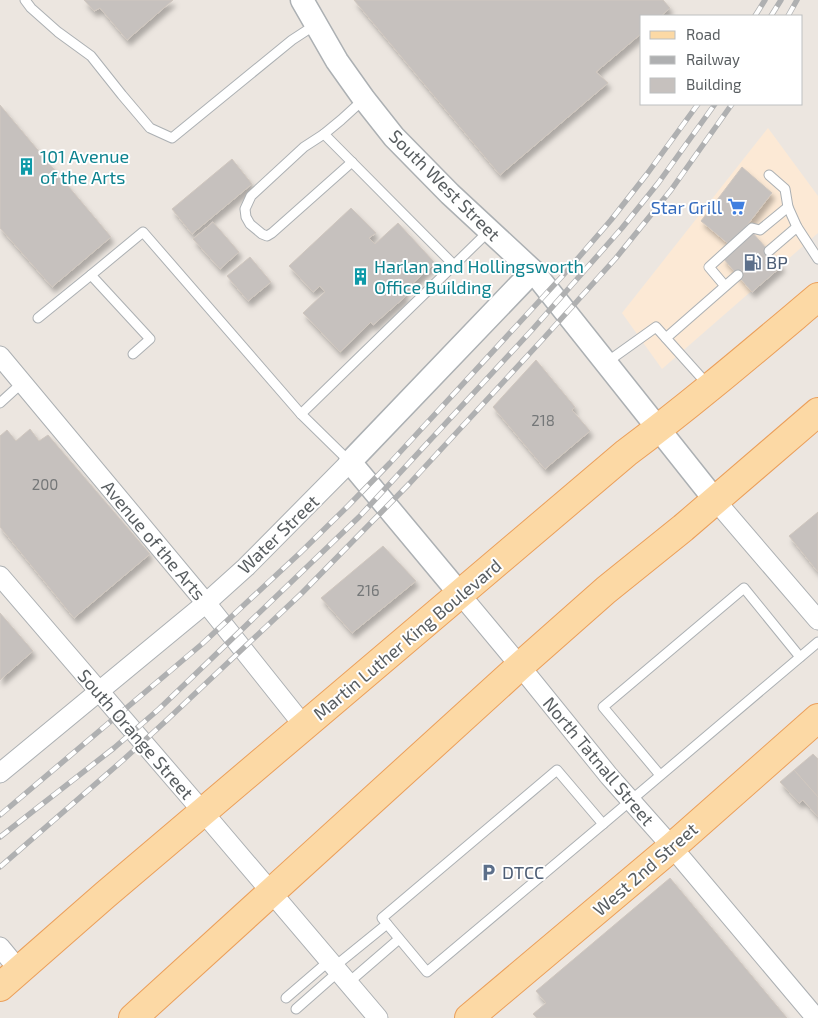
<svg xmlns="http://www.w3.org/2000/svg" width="818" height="1018" font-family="'Exo 2',sans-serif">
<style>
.commercial{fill:#fce9d5}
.building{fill:#c6c1be;stroke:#d0c7bf;filter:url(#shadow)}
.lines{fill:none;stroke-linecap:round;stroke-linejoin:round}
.service-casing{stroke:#acb0b3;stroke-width:11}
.minor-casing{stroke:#acb0b3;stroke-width:21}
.tertiary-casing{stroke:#acb0b3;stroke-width:25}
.primary-casing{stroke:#eb9f5a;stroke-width:30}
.service{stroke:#fff;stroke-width:9}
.minor{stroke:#fff;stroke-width:19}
.tertiary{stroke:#fff;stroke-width:22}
.primary{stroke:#fcd9a5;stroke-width:28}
.rail-casing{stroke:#afb0b1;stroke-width:5.5}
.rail{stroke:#fff;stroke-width:4;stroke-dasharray:11;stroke-linecap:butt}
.labels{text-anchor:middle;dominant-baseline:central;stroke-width:4;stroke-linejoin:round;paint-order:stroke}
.number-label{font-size:15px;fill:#747778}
.culture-label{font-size:18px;fill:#0d838f;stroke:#fff;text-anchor:start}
.street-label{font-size:18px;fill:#595e61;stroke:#fff}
.shop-label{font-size:18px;fill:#366cbe;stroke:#fff;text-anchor:end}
.service-label{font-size:18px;fill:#4e5e75;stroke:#fff;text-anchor:start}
</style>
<defs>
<filter id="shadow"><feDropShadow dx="3" dy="5.5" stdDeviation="2.5" flood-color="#0004"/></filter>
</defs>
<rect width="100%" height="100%" fill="#ece6e0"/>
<polygon class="commercial" points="768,128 818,196 818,233 662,369 622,313"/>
<g class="building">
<polygon points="84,0 173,0 127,40 100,8 94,11"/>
<polygon points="354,0 663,0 670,8 661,16 642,16 642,33 596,72 608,83 500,175"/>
<polygon points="0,105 111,237 52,287 0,228"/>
<polygon points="232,159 252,184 192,234 172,209"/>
<polygon points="742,167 772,193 731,246 701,221"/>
<polygon points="351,208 376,233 369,238 375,244 398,223 435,263 403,292 406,296 373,325 371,322 340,352 303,313 325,292 320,286 313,292 289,266"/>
<polygon points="213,222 239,252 220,269 193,239"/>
<polygon points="752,232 782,266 752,292 723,258"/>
<polygon points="250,257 271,282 248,301 227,276"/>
<polygon points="536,360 575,407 572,410 590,431 545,469 493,407"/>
<polygon points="30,429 39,441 48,435 150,554 74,618 0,527 0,436 7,430 16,441"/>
<polygon points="818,512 818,572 789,536"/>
<polygon points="383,546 416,581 352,633 321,598"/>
<polygon points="0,613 33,651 0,680"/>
<polygon points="813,754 818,759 818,797 794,770"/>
<polygon points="794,770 818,797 818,817 803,800 799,803 780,782"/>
<polygon points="670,878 787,1018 537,1018 533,1014 546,1003 536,991"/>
</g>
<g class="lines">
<defs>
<g id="service">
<polyline points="25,0 31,8 58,32 91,56 122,95 150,128 172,138 292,40 315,25"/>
<polyline points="364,99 341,120 324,134 454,265"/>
<polyline points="324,134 304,147 251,196 245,209 246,217 250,224 262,234 267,236 272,233 352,162"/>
<polyline points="769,175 785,189 788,207 797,227 818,259"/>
<polyline points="769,251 797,227"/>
<polyline points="725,286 709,267 752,228 760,230 788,207"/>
<polyline points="38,318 91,275"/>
<polyline points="666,338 738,275"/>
<polyline points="133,354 150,339 91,275 143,232 301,414 350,462"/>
<polyline points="607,362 656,327 708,385"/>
<polyline points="0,403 23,382"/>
<polyline points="301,414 489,231"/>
<polygon points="557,770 603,824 427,972 382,918"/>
<polyline points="660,775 603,707 744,588 800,657"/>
<polyline points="603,824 818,642"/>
<polyline points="334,967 387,924"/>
<polyline points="348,983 399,939"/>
<polyline points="286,998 329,961"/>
<polyline points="296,1009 338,972"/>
</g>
<g id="minor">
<polyline points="0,356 206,603 304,726"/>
<polyline points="715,500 818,620"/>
<polyline points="0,576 203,812 378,1018"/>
<polyline points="460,594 520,666 609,776 672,847 816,1018"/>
<polyline points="0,773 206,603 246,567 350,462"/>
<polyline points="0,947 19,970"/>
</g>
<g id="tertiary">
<polyline points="302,0 337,61 364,99 394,137 450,194 533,271 715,500"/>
<polyline points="460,594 350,462 533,271"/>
</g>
<g id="primary">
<path d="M0 987 105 895 626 453C692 404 755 350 818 297"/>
<polyline points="133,1018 520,666 606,590 683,528 818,412"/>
<polyline points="469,1018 672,847 818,718"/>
</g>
</defs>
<use href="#service" class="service-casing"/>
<use href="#minor" class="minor-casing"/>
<use href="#tertiary" class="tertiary-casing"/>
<use href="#primary" class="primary-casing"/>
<use href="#service" class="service"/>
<use href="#minor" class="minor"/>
<use href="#tertiary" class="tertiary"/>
<use href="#primary" class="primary"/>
<defs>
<g id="rail">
<polyline points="755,16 765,0"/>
<polyline points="771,16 781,0"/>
<polyline points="788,16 797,0"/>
<polyline points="0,815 202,644 300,553 348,506 390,463 567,271 611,220 647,174 698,104"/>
<polyline points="0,837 114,748 159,709 359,517 532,330 622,228 659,182 715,104"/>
<polyline points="0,867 122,761 168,719 301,594 410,483 543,339 616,258 671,190 732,104"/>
</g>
</defs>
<use href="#rail" class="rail-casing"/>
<use href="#rail" class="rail"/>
</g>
<defs>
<symbol id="building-bare" viewBox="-9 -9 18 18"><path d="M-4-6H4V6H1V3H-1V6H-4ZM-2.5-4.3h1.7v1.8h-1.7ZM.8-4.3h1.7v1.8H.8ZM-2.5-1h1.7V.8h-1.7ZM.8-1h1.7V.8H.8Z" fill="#0f9aa8" stroke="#fff" stroke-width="2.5" paint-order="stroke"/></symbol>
<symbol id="supermarket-bare" viewBox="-9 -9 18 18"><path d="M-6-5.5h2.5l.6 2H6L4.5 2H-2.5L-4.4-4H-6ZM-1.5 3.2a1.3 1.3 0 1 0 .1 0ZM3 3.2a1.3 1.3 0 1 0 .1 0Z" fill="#3f7fe0" stroke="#fff" stroke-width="2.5" paint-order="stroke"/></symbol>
<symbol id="fuel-bare" viewBox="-9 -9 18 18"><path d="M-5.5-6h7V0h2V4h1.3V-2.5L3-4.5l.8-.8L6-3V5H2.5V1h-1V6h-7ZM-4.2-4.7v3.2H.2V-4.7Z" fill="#5c6f8a" stroke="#fff" stroke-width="2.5" paint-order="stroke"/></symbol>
<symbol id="parking-bare" viewBox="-9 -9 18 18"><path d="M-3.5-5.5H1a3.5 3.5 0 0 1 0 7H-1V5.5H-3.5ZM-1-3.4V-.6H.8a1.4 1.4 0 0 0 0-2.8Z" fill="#5c6f8a" stroke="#fff" stroke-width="2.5" paint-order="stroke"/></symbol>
</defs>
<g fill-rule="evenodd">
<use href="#building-bare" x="14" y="154" width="25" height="25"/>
<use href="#supermarket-bare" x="724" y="194" width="25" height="25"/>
<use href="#fuel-bare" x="740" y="250" width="25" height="25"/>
<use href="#building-bare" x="348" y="264" width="25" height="25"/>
<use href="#parking-bare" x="476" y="860" width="25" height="25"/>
</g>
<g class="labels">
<g class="number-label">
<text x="543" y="420">218</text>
<text x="45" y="484">200</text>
<text x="368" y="590">216</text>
</g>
<g class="culture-label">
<text x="40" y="156">101 Avenue<tspan x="40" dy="21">of the Arts</tspan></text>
<text x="374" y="266">Harlan and Hollingsworth<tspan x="374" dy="21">Office Building</tspan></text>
</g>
<g class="street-label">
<text transform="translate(445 185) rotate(45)">South West Street</text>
<text transform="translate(278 534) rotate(-44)">Water Street</text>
<text transform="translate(154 540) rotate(50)">Avenue of the Arts</text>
<text transform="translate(407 639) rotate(-40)">Martin Luther King Boulevard</text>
<text transform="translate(136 734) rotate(49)">South Orange Street</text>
<text transform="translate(599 761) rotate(50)">North Tatnall Street</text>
<text transform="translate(645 869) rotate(-41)">West 2nd Street</text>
</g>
<g class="shop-label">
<text x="722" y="207">Star Grill</text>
</g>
<g class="service-label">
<text x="766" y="262">BP</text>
<text x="502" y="872">DTCC</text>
</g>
</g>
<rect x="640" y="15" width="162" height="90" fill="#ffffff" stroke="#bdbfc0"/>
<rect x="650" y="31" width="25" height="8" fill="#fcd9a5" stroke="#bdbfc0"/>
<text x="686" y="40" font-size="15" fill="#595e61">Road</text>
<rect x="650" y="56" width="25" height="8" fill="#afb0b1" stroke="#bdbfc0"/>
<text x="686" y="65" font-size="15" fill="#595e61">Railway</text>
<rect x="650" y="78" width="25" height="15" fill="#c6c1be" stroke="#bdbfc0"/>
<text x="686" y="90" font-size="15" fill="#595e61">Building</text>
</svg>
